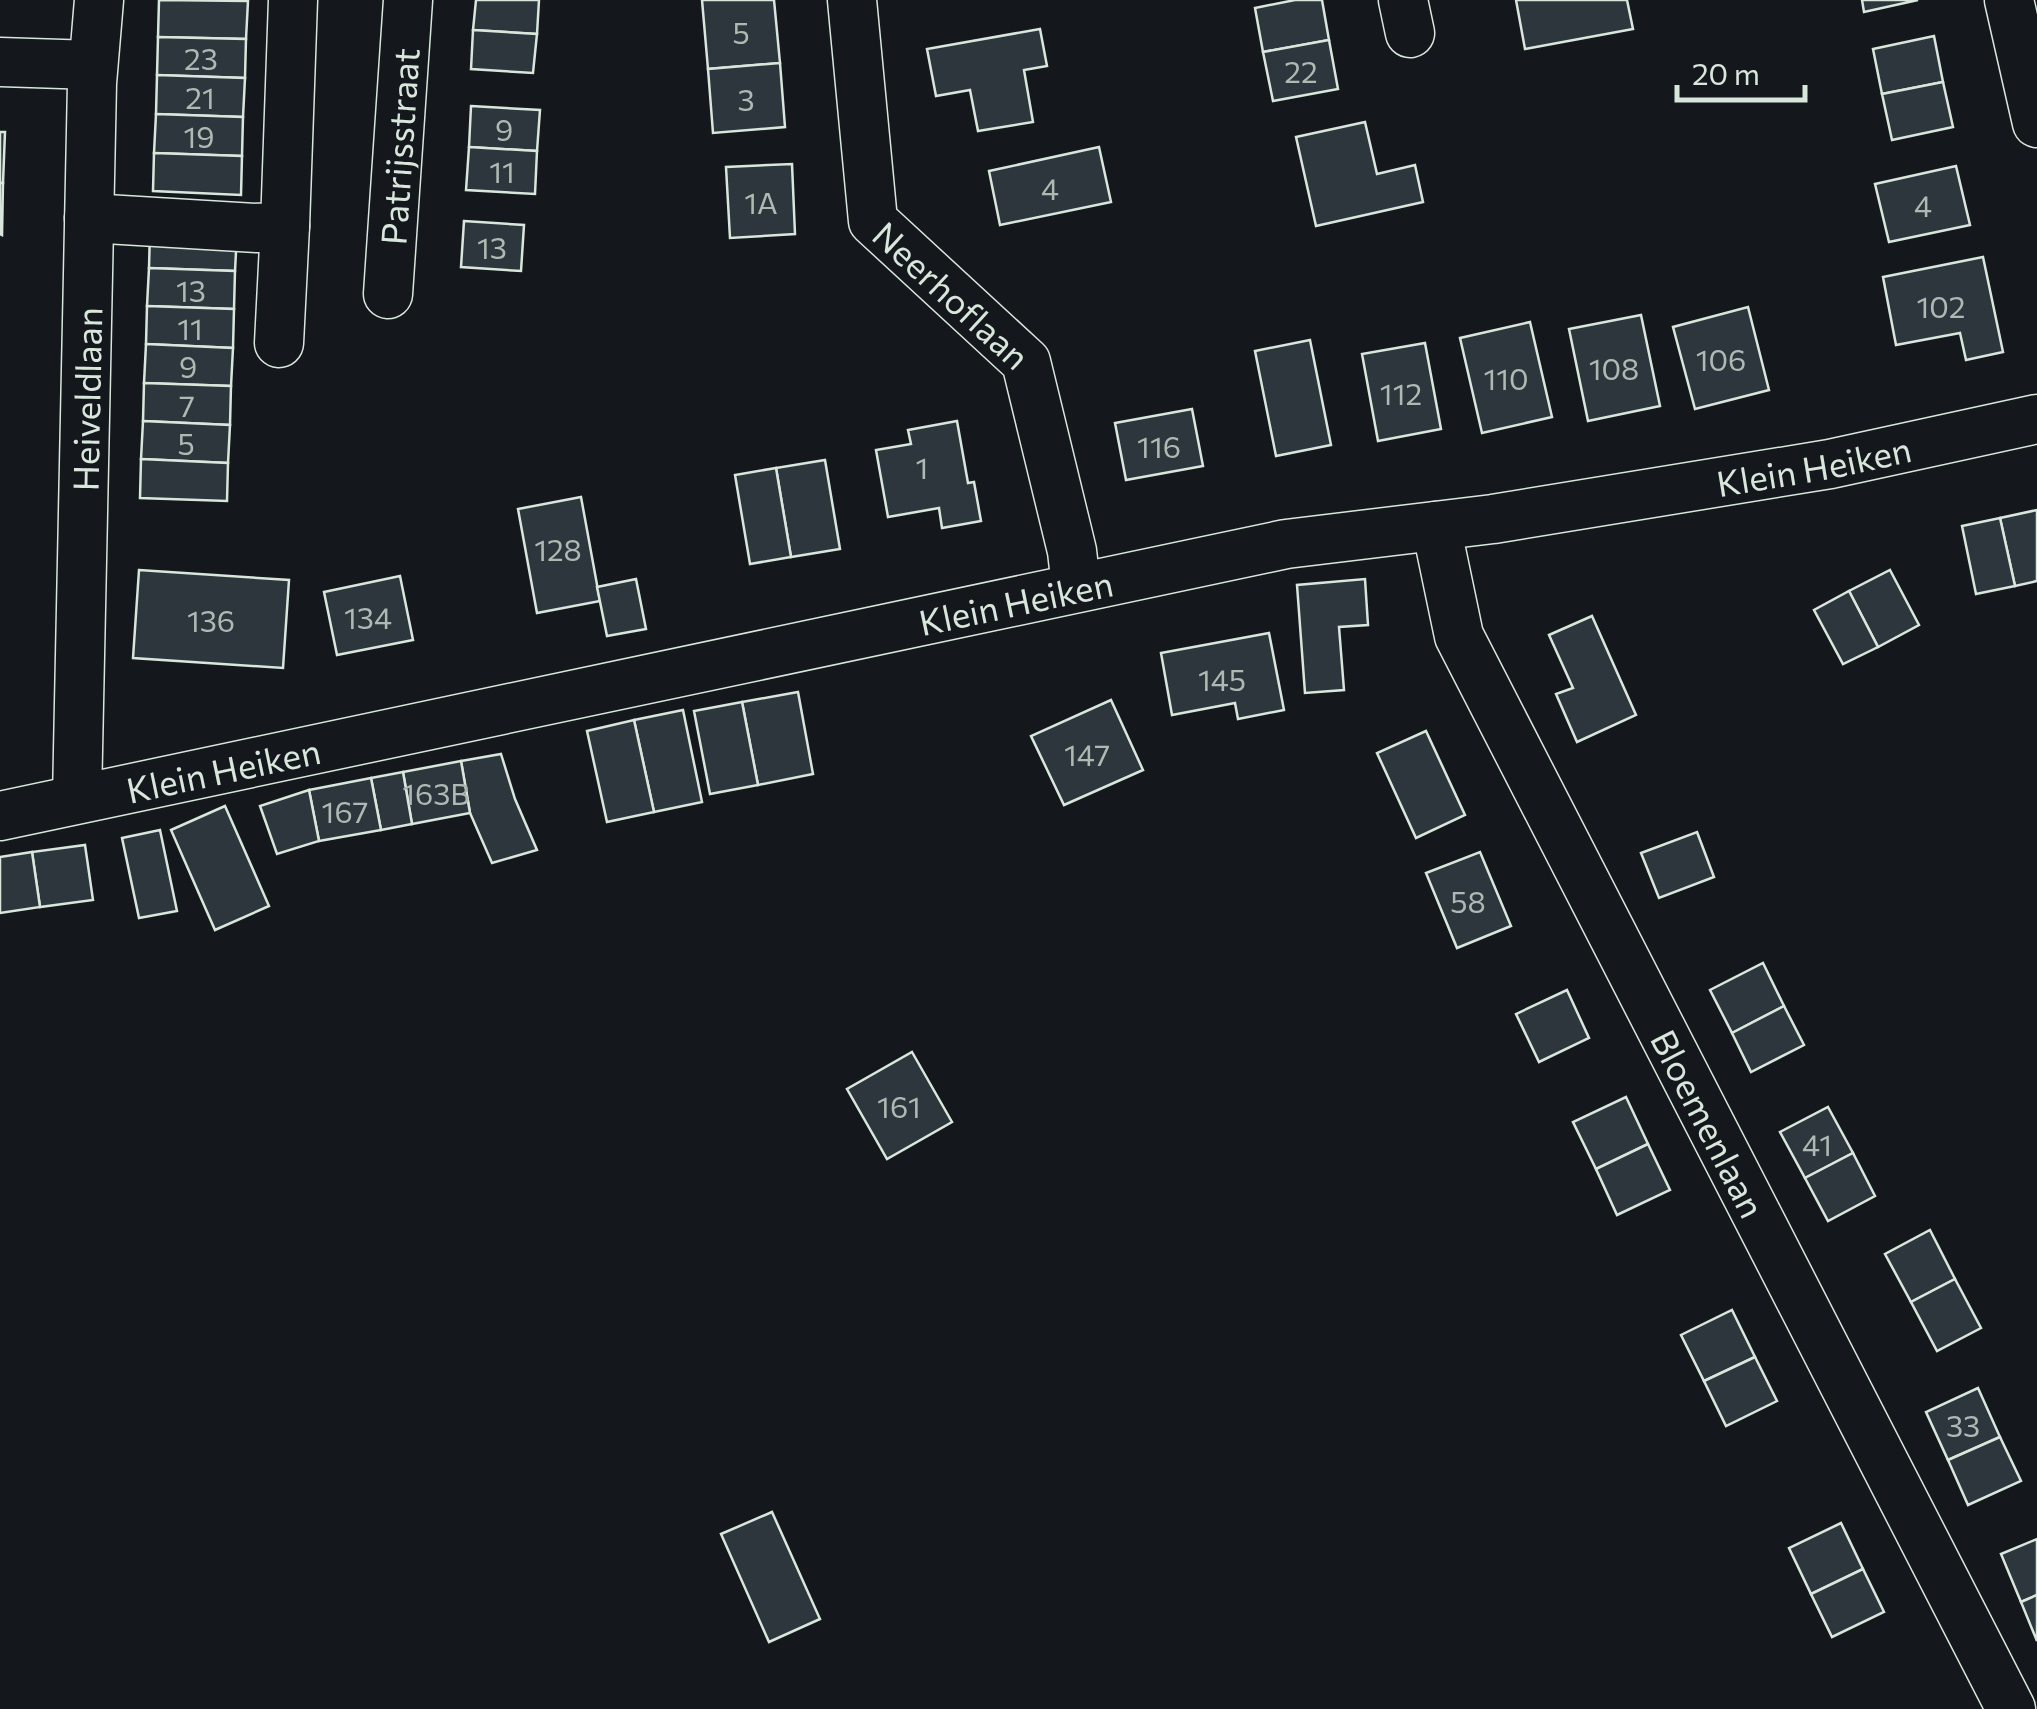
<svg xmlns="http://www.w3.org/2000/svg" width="2037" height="1709" font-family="Commissioner,sans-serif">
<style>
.building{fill:#2c363c;stroke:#d8e6dc;stroke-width:2.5}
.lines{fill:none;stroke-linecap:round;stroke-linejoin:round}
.minor-casing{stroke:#d8e6dc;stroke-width:51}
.minor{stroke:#14181c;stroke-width:48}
.labels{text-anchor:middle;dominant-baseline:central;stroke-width:8;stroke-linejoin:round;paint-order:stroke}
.number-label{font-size:30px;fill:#adbab4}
.street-label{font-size:35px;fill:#d8e6dc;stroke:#14181c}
</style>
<rect width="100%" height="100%" fill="#14181c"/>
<g class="building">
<polygon points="159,0 248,1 246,39 158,37"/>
<polygon points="476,0 539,0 537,34 473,30"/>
<polygon points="702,0 774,0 780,63 708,69"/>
<polygon points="1295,0 1322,0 1329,40 1263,52 1255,8"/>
<polygon points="1516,0 1627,0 1633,29 1525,49"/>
<polygon points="1862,0 1918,0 1864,12"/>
<polygon points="1040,29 1047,66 1024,70 1033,122 978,131 970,90 936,96 927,49"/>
<polygon points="473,30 537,34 533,73 471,69"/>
<polygon points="1934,36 1943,82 1882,94 1873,49"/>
<polygon points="158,37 246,39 245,78 157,75"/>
<polygon points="1329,40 1338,89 1273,101 1263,52"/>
<polygon points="780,63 785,127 713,133 708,69"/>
<polygon points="157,75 245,78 243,117 156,114"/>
<polygon points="1943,82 1953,127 1892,140 1882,94"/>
<polygon points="471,106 540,110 537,151 469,147"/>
<polygon points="156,114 243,117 242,156 154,153"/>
<polygon points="1365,122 1377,174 1415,165 1423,202 1316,226 1296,137"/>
<polygon points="0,132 5,132 3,183 0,183"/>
<polygon points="469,147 537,151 535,194 466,190"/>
<polygon points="1099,147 1111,202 1000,225 989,171"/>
<polygon points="154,153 242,156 241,195 153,191"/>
<polygon points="792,164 795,234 730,238 726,167"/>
<polygon points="1956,166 1970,225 1889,242 1875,184"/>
<polygon points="0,183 3,183 2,235 0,234"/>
<polygon points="464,221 524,225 521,271 461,267"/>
<polygon points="150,230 237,233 235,271 149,268"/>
<polygon points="1983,257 2003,352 1966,360 1960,333 1896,345 1883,277"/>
<polygon points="149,268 235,271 234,309 147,306"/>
<polygon points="147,306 234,309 233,348 146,344"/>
<polygon points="1748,307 1769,390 1695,409 1673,327"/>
<polygon points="1641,315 1660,406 1588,421 1569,329"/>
<polygon points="1530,322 1552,417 1482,433 1460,338"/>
<polygon points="1310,340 1331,445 1276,456 1255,351"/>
<polygon points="1425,343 1441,429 1378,441 1362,354"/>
<polygon points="146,344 233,348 231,386 144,383"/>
<polygon points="144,383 231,386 230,425 143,421"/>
<polygon points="1192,409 1203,466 1126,480 1115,423"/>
<polygon points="143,421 230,425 228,463 141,459"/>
<polygon points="957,421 968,483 974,482 981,521 942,528 939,508 888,517 876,450 911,444 908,430"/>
<polygon points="141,459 228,463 227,501 140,498"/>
<polygon points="825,460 840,549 791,557 776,468"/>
<polygon points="776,468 791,557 750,564 735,475"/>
<polygon points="581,497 600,601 537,613 518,509"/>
<polygon points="2037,510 2037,581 2015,586 2000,518"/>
<polygon points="2000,518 2015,586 1976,594 1962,526"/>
<polygon points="139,570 289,580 283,668 133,658"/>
<polygon points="1890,570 1919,625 1878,647 1849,591"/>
<polygon points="400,576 413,640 337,655 324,592"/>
<polygon points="636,579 646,629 607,636 597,587"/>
<polygon points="1365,579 1368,625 1339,627 1344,690 1305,693 1297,585"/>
<polygon points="1849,591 1878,647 1843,664 1814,610"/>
<polygon points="1592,616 1636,715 1577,742 1556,694 1573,688 1549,635"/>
<polygon points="1269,633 1284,710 1238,719 1235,703 1172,715 1161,653"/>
<polygon points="798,692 813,774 758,785 742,702"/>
<polygon points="1111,700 1143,770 1064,805 1031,736"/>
<polygon points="742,702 758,785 710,794 694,711"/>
<polygon points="683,710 702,802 654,812 634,720"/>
<polygon points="634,720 654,812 607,822 587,731"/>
<polygon points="1426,731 1465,815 1416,838 1377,753"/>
<polygon points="501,754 515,799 537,850 492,863 470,813 461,761"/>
<polygon points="461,761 470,813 412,824 403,772"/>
<polygon points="403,772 412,824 381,830 371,778"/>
<polygon points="371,778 381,830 319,841 309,790"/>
<polygon points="309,790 319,841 277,854 260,806"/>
<polygon points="225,806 269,906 215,930 171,830"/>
<polygon points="160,830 177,911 139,918 122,838"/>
<polygon points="1697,832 1714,877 1659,898 1641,853"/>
<polygon points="85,845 93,900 40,907 32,852"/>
<polygon points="32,852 40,907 0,913 0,857"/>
<polygon points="1480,852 1511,926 1457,948 1426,873"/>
<polygon points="1763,963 1784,1006 1732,1033 1710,990"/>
<polygon points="1567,990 1589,1038 1539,1062 1516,1014"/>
<polygon points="1784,1006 1804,1045 1751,1072 1732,1033"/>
<polygon points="912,1052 952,1122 887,1159 847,1089"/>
<polygon points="1626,1097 1648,1144 1596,1169 1573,1122"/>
<polygon points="1828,1107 1853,1153 1805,1178 1780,1132"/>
<polygon points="1648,1144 1670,1190 1617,1215 1596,1169"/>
<polygon points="1853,1153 1875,1196 1828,1221 1805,1178"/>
<polygon points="1930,1230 1955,1279 1911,1302 1885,1254"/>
<polygon points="1955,1279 1981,1328 1937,1351 1911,1302"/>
<polygon points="1732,1310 1755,1357 1704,1381 1681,1335"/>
<polygon points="1755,1357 1777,1401 1726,1426 1704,1381"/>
<polygon points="1978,1388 2000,1437 1948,1460 1926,1412"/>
<polygon points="2000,1437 2021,1481 1968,1505 1948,1460"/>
<polygon points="772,1512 820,1619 769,1642 721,1534"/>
<polygon points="1841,1523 1863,1569 1811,1594 1789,1548"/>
<polygon points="2037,1539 2037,1595 2021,1602 2001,1554"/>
<polygon points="1863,1569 1884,1612 1832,1637 1811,1594"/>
<polygon points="2037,1595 2037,1641 2021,1602"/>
</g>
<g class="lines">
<defs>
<g id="minor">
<path id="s1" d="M852 0 873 221 1026 362 1072 551 1076 586"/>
<polyline points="1403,0 1410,33"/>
<polyline points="2009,0 2037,123"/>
<polyline points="0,62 93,65"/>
<polyline points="89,218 257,228 285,226 293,0"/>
<path id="s2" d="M388 294 408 0"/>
<polyline points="279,343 285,226"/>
<path id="s3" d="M1436 526 1459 636 2011 1709"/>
<path id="s4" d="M77 799 92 83 99 0"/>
<path id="s5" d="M0 816 1286 544 1493 519 1830 464 2037 419"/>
</g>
</defs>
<use href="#minor" class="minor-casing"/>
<use href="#minor" class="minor"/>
</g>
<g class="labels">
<g class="number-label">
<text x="741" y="31">5</text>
<text x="201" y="57">23</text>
<text x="1301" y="70">22</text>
<text x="200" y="96">21</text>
<text x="746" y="98">3</text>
<text x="504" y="128">9</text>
<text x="199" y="135">19</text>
<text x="502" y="170">11</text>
<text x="1050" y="187">4</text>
<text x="761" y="201">1A</text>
<text x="1923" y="204">4</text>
<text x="492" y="246">13</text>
<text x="191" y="289">13</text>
<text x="1941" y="305">102</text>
<text x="190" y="327">11</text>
<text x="1721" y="358">106</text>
<text x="188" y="365">9</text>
<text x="1614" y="367">108</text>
<text x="1506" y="377">110</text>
<text x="1401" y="392">112</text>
<text x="187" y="404">7</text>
<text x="186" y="442">5</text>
<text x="1159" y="445">116</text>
<text x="922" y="466">1</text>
<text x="558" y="548">128</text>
<text x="368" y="616">134</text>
<text x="211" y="619">136</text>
<text x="1222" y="678">145</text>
<text x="1087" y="753">147</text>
<text x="436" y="792">163B</text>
<text x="345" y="810">167</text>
<text x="1468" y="900">58</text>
<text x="899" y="1105">161</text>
<text x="1817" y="1143">41</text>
<text x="1963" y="1424">33</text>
</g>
<g class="street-label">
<text stroke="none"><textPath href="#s2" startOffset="148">Patrijsstraat</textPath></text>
<text stroke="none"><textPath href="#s1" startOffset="330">Neerhoflaan</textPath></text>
<text stroke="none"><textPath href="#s4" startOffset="400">Heiveldlaan</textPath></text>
<text stroke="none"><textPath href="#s5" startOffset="1848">Klein Heiken</textPath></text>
<text stroke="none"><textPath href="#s5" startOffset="1038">Klein Heiken</textPath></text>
<text stroke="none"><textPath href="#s5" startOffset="228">Klein Heiken</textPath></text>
<text stroke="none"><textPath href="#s3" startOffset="660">Bloemenlaan</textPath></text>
</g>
</g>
<path d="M1677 85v15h128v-15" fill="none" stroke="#d8e6dc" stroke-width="5"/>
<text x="1692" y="85" font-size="30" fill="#d8e6dc" stroke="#14181c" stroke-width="8" paint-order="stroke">20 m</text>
</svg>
